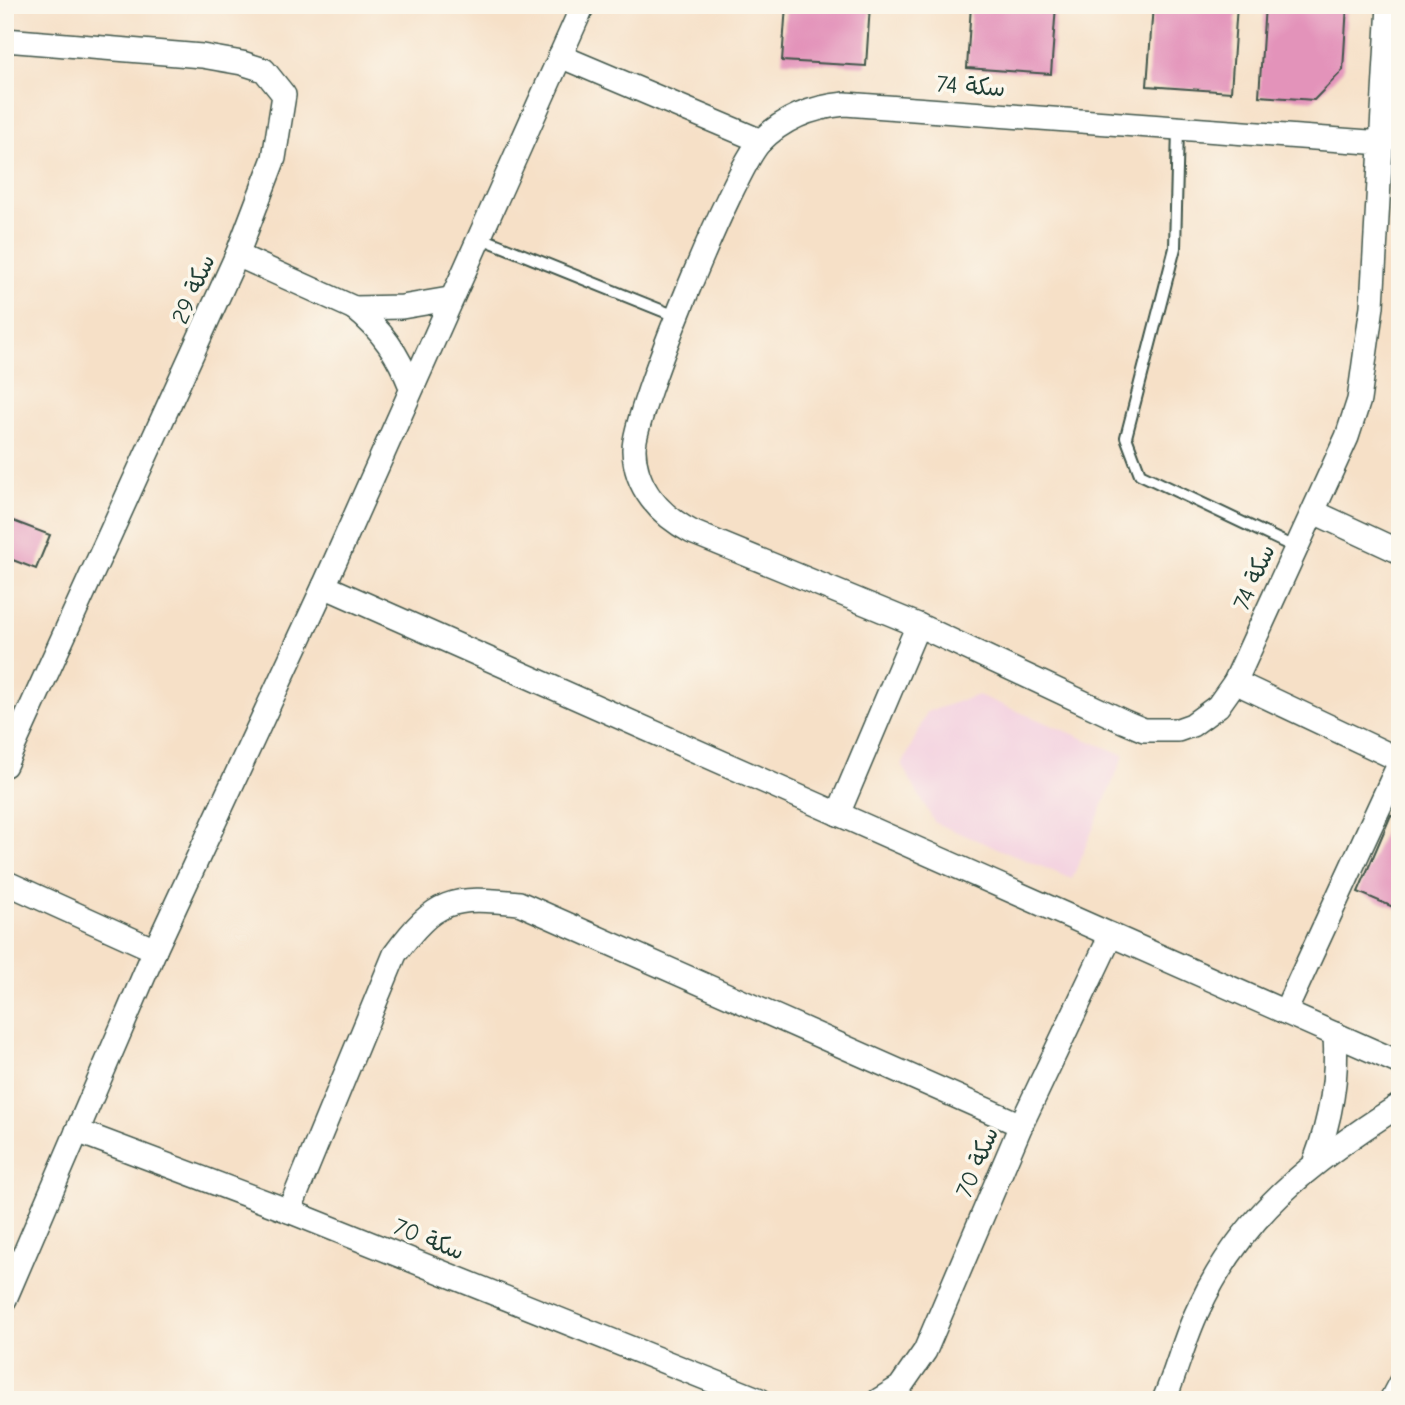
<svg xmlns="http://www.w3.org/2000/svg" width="1405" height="1405" font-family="'Comic Neue','Playpen Sans Arabic',sans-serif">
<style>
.built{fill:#f3cfdf}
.building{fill:#e393ba}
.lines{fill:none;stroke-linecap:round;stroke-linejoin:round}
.lane-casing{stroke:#3f554a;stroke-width:14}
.street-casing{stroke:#3f554a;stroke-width:26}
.lane{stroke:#fff;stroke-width:10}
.street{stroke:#fff;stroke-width:23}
.labels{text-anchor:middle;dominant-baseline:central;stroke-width:7;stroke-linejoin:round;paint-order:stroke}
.street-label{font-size:24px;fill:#1f3d34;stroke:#fbf7ec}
</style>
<rect width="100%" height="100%" fill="#fbf7ec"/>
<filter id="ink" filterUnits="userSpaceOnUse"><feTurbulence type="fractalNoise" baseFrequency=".0143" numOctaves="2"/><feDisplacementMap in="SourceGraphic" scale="14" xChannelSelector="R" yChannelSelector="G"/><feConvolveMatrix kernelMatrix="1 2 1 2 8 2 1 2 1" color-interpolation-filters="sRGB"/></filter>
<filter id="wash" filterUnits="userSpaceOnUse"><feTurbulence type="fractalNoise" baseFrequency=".00686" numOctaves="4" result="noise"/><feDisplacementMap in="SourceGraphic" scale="28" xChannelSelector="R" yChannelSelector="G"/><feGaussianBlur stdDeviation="1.57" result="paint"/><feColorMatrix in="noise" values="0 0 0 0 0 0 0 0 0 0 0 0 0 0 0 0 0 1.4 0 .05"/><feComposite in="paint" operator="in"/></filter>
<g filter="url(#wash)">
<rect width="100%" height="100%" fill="#f6e0c7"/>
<polygon class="built" points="978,695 1124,755 1072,879 935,823 902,766 927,712"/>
<g id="blocks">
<g class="building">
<polygon points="786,5 870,5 866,66 782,61"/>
<polygon points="971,5 1056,5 1051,74 967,68"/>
<polygon points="1153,5 1237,5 1231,92 1147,86"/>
<polygon points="1265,5 1347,5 1343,70 1314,100 1259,96"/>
<polygon points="8,519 50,535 36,569 5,557"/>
<polygon points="1391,815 1400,819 1400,910 1358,892"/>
</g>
</g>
</g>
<g filter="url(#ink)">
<use href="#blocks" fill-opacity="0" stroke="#3f554a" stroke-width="2"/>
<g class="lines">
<defs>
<g id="lane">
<polyline points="1178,128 1175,248 1126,437 1140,474 1296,548"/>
<polyline points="479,237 678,317"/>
</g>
<g id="street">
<polyline points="5,40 202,56 242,63 264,70 284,95 274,158 237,255 5,765"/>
<polyline points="560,56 761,141"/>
<path d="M1383 143 845 104C813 107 783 118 760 142 734 169 633 413 634 450 635 488 660 515 692 532L918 625 1125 722 1144 730H1178L1192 725 1218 706 1235 682 1347 437 1359 400 1372 306 1389 5"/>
<path d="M237 255 354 308C382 330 398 354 411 387"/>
<polyline points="354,308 402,307 449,299"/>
<polyline points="1314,512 1400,552"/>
<polyline points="324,586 1400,1063"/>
<polyline points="1235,682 1400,760"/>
<polyline points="838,814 918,625"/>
<polyline points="5,882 155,950"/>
<polyline points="1285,1012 1400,762"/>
<polyline points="77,1131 289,1211 760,1400"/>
<path d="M1315 1161C1331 1119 1338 1079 1335 1034"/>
<path d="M289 1211 395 954C436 899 451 896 519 903L1021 1125"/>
<polyline points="5,1299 155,950 324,586 583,5"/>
<polyline points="879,1400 900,1387 925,1351 1021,1125 1111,935"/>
<path d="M1164 1400C1177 1370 1184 1339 1198 1310 1242 1214 1313 1160 1400 1105"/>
<polyline points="1391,1400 1400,1383"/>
</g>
</defs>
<use href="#lane" class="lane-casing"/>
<use href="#street" class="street-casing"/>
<use href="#lane" class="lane"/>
<use href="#street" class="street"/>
</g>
</g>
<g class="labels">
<g class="street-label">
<text transform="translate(971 86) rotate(4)">سكة 74</text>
<text transform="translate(193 289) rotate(-66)">سكة 29</text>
<text transform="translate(1254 577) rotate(-66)">سكة 74</text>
<text transform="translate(977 1162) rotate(-67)">سكة 70</text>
<text transform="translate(429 1239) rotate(22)">سكة 70</text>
</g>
</g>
<rect width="1405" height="1405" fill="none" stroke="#fbf7ec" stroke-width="28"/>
</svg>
